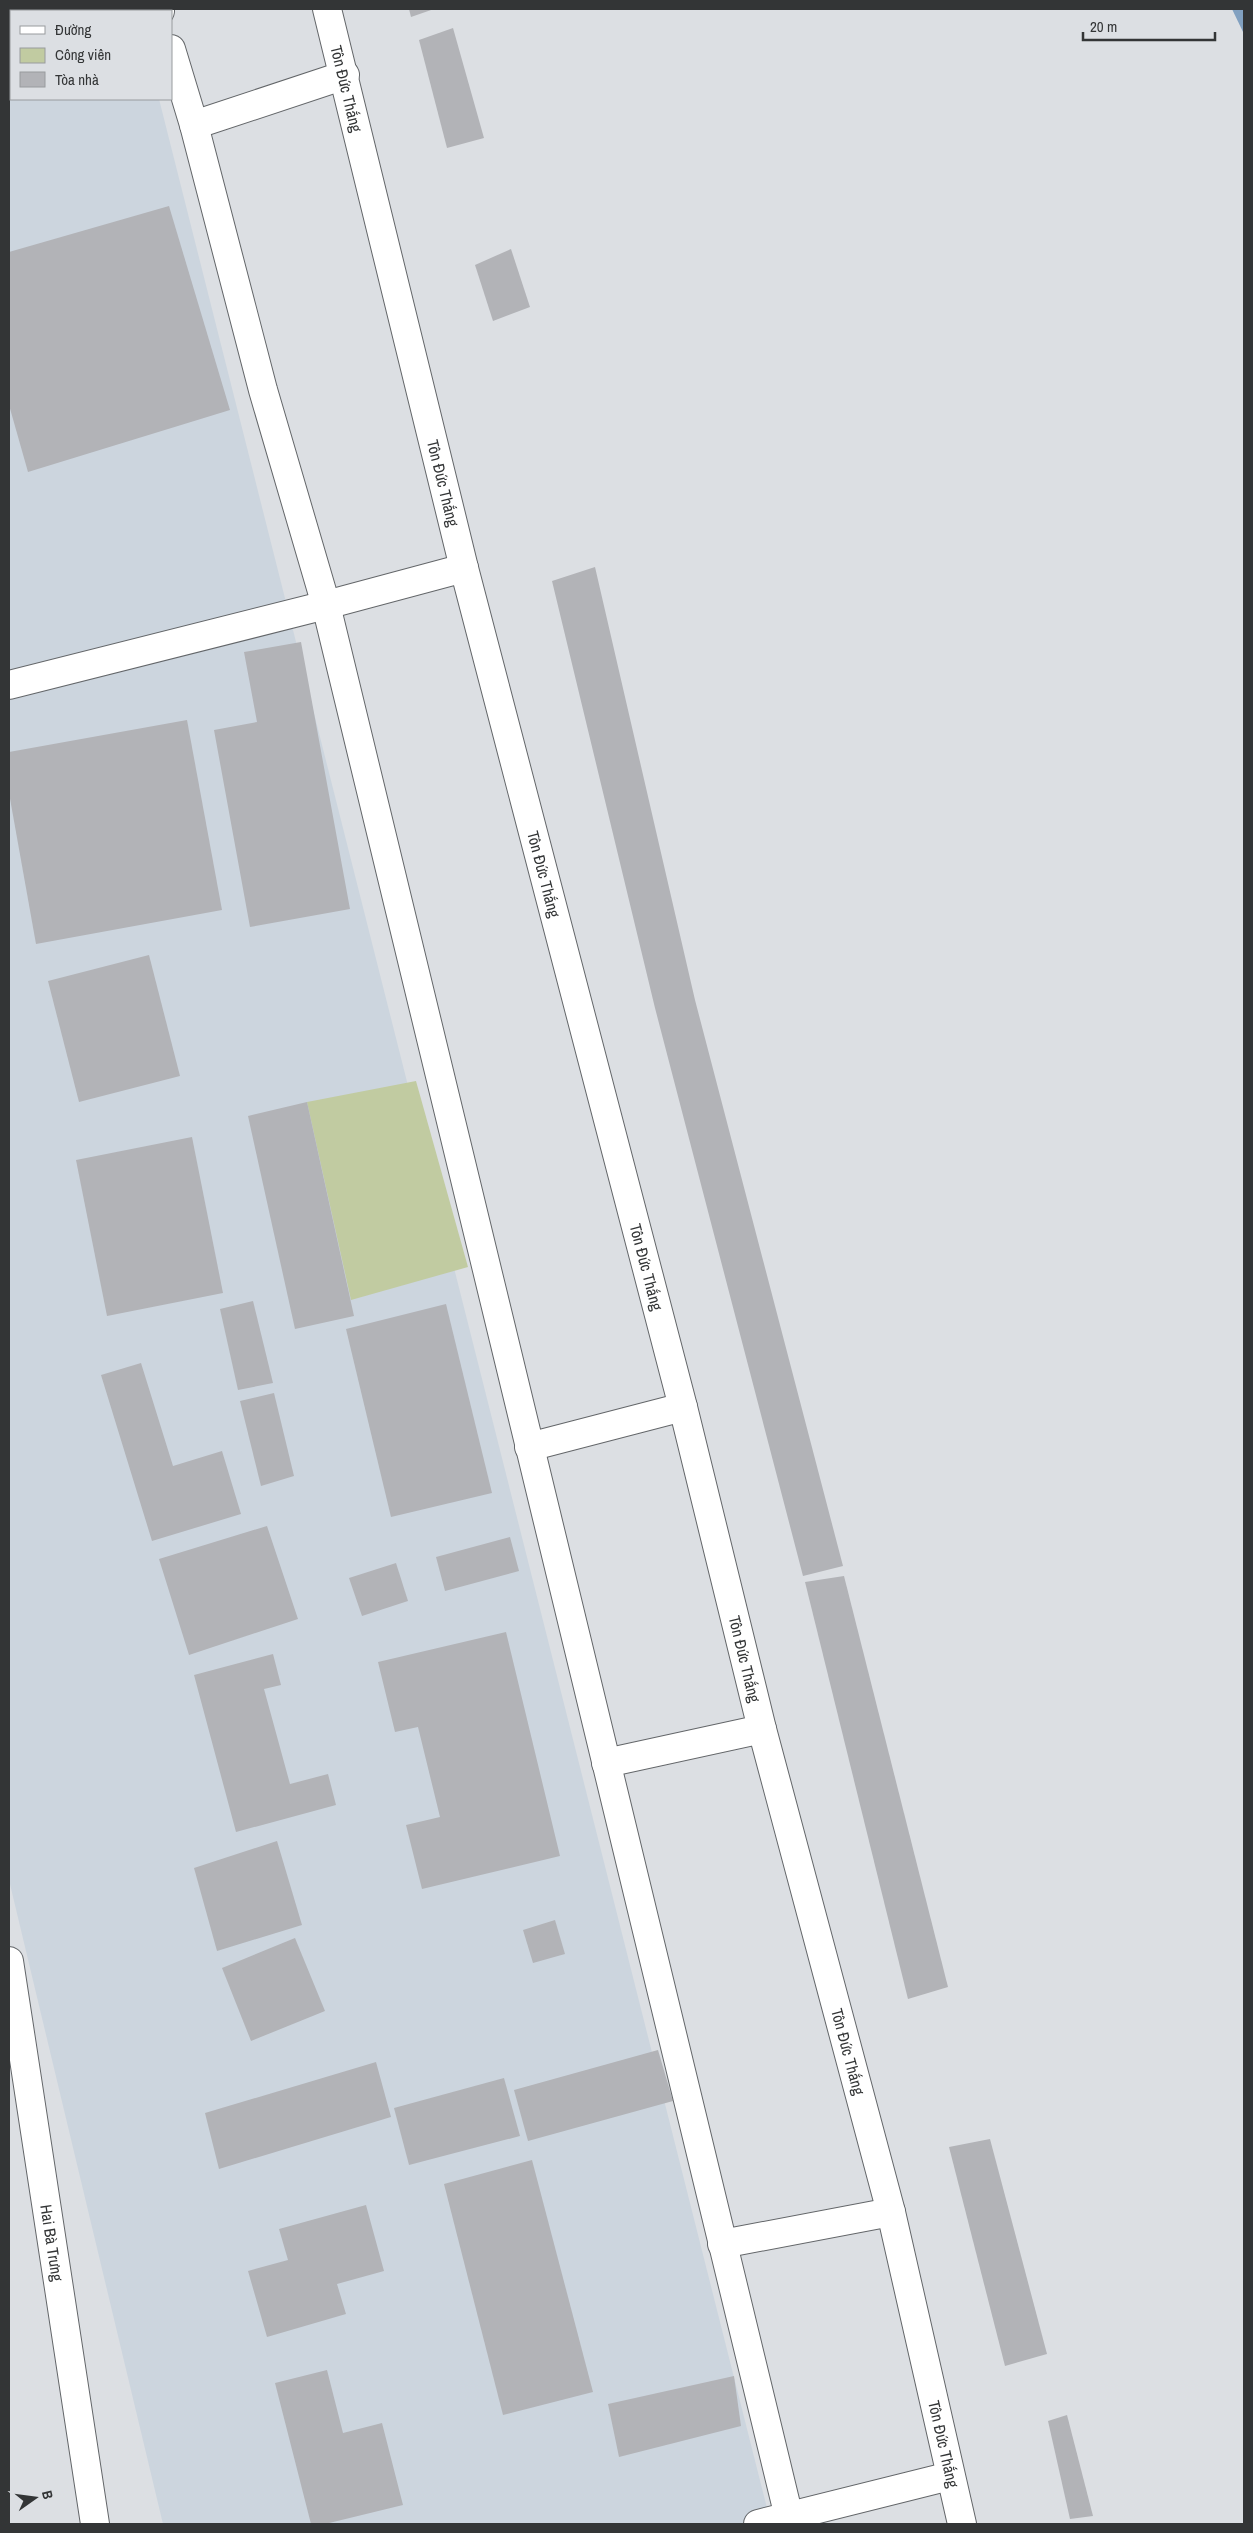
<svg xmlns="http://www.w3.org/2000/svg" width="1253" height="2533" font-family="'Archivo Narrow',sans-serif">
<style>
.built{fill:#ccd5de}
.green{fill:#c1cba1}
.water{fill:#81a0c0}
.building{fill:#b2b3b7}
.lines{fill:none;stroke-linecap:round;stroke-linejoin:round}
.street-casing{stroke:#636669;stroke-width:30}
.secondary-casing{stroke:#636669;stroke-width:30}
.street{stroke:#fff;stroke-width:28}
.secondary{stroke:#fff;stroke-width:28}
.labels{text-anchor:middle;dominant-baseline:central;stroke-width:4;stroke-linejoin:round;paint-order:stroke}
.street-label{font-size:16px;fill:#333536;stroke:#dcdfe3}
</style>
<rect width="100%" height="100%" fill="#dcdfe3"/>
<polygon class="built" points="9,9 137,9 137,11 11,11 11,99 159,99 771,2524 163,2524 9,1880"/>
<polygon class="green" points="416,1081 468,1267 351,1300 307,1102"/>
<polygon class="water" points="1232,9 1244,9 1244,34"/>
<g class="building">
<polygon points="409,9 434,9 411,17"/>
<polygon points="453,28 484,138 447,148 419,40"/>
<polygon points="9,35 11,42 11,56 9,56"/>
<polygon points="169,206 230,410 28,472 9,405 9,252"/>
<polygon points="511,249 530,307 493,321 475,265"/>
<polygon points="595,567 695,1000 843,1566 803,1576 655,1008 552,581"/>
<polygon points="301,642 350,909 250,927 214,730 257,722 244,652"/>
<polygon points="187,720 222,910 36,944 9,793 9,752"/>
<polygon points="149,955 180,1076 79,1102 48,981"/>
<polygon points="307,1102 354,1316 295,1329 248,1116"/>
<polygon points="192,1137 223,1293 107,1316 76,1160"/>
<polygon points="253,1301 273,1383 238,1390 220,1309"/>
<polygon points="446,1304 492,1493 391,1517 346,1329"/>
<polygon points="141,1363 173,1466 222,1451 241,1514 152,1541 101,1375"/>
<polygon points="274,1393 294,1476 261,1486 240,1401"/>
<polygon points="267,1526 298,1619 189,1655 159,1559"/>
<polygon points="510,1537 519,1571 445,1591 436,1557"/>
<polygon points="396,1563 408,1601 362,1616 349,1578"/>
<polygon points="844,1576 948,1987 908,1999 805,1582"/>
<polygon points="506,1632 560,1856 422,1889 406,1825 440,1817 418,1727 395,1732 378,1662"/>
<polygon points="273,1654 281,1685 264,1689 290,1784 328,1774 336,1805 236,1832 194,1675"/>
<polygon points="277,1841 302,1925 217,1951 194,1868"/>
<polygon points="555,1920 565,1954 533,1963 523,1930"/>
<polygon points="295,1938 325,2011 251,2041 222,1968"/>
<polygon points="658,2050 673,2101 528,2141 514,2090"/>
<polygon points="376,2062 391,2117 219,2169 205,2113"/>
<polygon points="504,2078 520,2136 409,2165 394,2108"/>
<polygon points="990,2139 1047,2354 1005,2366 949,2147"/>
<polygon points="532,2160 593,2392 503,2415 444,2184"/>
<polygon points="366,2205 384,2271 337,2284 346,2314 267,2337 248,2271 288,2260 279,2229"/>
<polygon points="327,2370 343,2433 382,2423 403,2505 325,2524 311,2524 275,2383"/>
<polygon points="734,2376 741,2426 619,2457 608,2404"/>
<polygon points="1067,2415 1093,2516 1070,2519 1048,2421"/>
</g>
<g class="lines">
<defs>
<g id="street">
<polyline points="159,9 160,11"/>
<path id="s1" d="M327 9 464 568 683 1407 762 1729 891 2212 962 2524"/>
<polyline points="171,49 194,125 263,390 326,605 789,2517"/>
<polyline points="194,125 345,75"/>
<polyline points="9,685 326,605 464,568"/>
<polyline points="529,1447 683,1407"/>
<polyline points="606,1763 762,1729"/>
<polyline points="722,2244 891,2212"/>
<polyline points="758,2524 950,2476"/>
</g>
<g id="secondary">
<path id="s2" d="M9 1961 95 2524"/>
</g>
</defs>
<use href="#street" class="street-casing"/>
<use href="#secondary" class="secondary-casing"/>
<use href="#street" class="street"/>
<use href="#secondary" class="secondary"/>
</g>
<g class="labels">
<g class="street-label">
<text stroke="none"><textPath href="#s1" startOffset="82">Tôn Đức Thắng</textPath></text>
<text stroke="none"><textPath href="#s1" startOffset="488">Tôn Đức Thắng</textPath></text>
<text stroke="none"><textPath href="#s1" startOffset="892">Tôn Đức Thắng</textPath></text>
<text stroke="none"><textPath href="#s1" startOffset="1298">Tôn Đức Thắng</textPath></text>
<text stroke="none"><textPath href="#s1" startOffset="1702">Tôn Đức Thắng</textPath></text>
<text stroke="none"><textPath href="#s1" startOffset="2108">Tôn Đức Thắng</textPath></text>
<text stroke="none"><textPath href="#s2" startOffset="285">Hai Bà Trưng</textPath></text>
<text stroke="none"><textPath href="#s1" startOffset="2512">Tôn Đức Thắng</textPath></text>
</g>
</g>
<rect width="1253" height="2533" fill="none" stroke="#333536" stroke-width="20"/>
<rect x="10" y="10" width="162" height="90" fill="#dcdfe3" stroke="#989b9e"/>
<rect x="20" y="26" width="25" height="8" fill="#ffffff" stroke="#989b9e"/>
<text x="55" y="35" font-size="15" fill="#333536">Đường</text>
<rect x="20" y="48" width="25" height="15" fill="#c1cba1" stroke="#989b9e"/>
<text x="55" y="60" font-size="15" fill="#333536">Công viên</text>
<rect x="20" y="72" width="25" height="15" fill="#b2b3b7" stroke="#989b9e"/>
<text x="55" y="85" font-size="15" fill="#333536">Tòa nhà</text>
<g transform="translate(35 2498) rotate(76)" stroke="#dcdfe3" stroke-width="4" paint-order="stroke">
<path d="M0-4L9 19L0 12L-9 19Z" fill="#333536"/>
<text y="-8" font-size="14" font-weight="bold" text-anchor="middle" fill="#333536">B</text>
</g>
<path d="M1083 32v8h132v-8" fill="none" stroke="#333536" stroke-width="2.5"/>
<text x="1090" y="32" font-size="15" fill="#333536" stroke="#dcdfe3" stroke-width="4" paint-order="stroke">20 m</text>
</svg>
